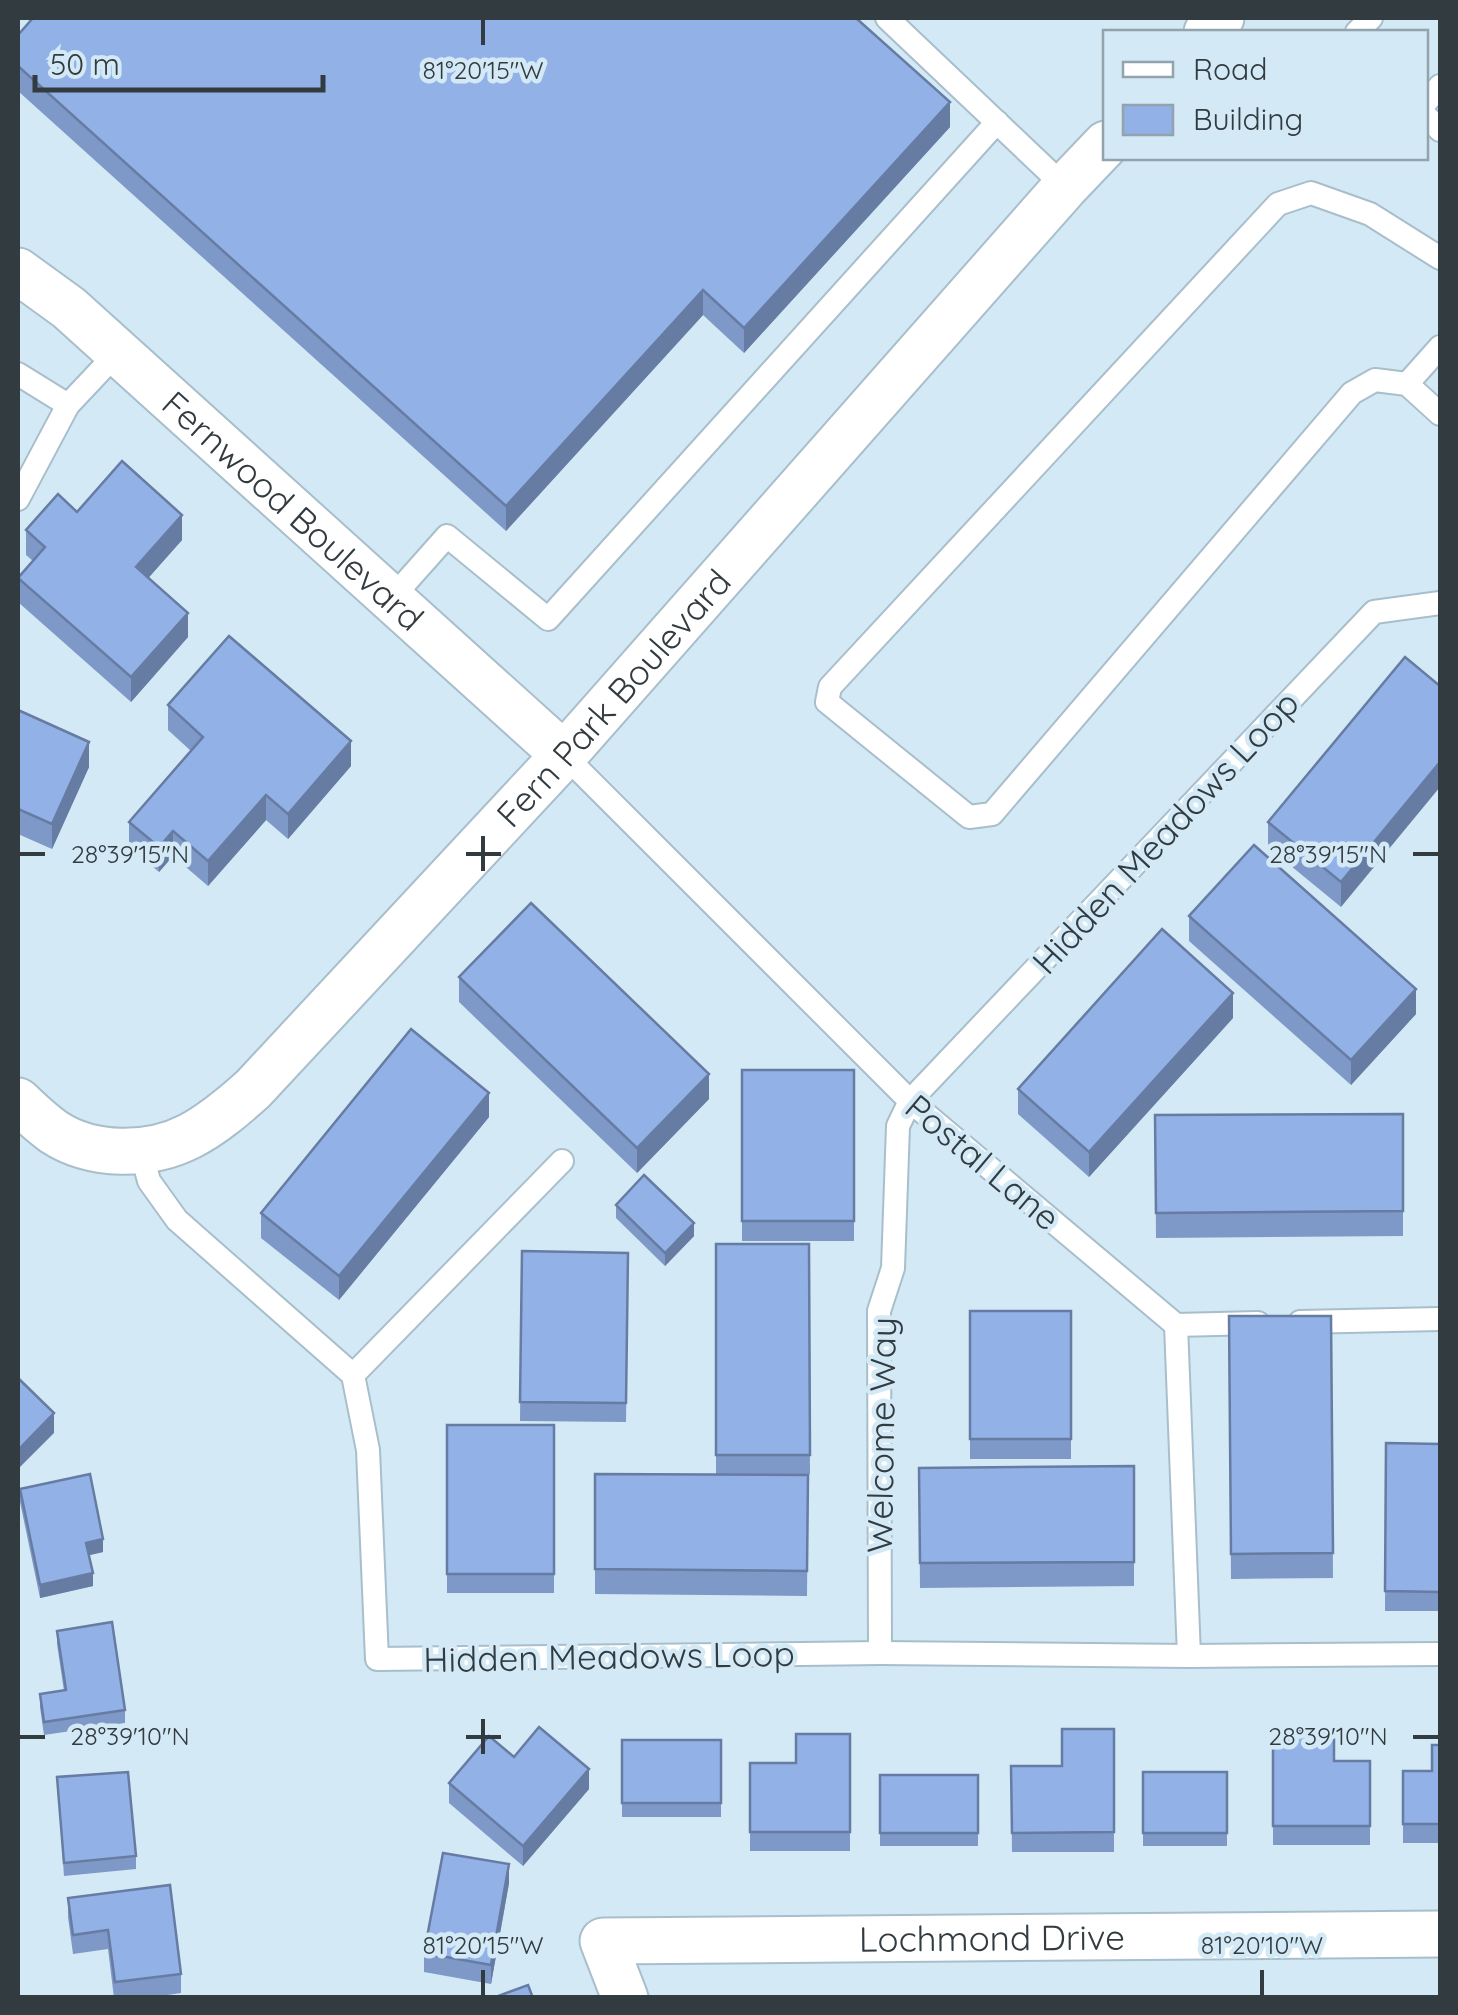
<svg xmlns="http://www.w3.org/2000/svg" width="1458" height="2015" font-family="Quicksand,sans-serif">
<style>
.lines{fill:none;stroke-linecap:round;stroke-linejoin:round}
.service-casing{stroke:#a9becb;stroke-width:26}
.minor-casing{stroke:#a9becb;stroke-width:49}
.service{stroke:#fff;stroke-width:22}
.minor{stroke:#fff;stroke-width:45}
.wall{fill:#7e98c7}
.shaded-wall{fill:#667ca2}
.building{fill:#92b1e7;stroke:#667ca2;stroke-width:2.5}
.ticks{fill:none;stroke:#323b40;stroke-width:4}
.labels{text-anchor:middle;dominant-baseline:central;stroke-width:9;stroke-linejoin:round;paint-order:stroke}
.street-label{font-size:35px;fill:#323b40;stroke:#d3e9f6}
.ticks-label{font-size:25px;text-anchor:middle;fill:#323b40;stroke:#d3e9f6;stroke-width:9;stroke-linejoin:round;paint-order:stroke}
</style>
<rect width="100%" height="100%" fill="#d3e9f6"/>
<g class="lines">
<defs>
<g id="service">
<polyline points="887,18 1065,187"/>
<polyline points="1357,32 1371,18"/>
<polyline points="1426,102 1440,86"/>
<polyline points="1426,116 1440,130"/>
<polyline points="1440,258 1370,214 1311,193 1278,204 830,687 827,702 969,817 992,814 1352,393 1375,380 1407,384 1440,414"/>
<polyline points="18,374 68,405"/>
<polyline points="1407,384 1440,347"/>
<polyline points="18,499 68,405 118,352"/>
<polyline points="391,599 447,536 548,619 997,122"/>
<polyline points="564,755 910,1101 1176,1325 1189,1656"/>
<polyline points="141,1151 149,1181 177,1220 353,1375 368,1450 377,1659 880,1653 1189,1656 1440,1654"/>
<polyline points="1300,1322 1440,1319"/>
<polyline points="1176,1325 1258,1323"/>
<polyline points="353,1375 562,1161"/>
<polyline points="880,1653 879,1311 893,1268 898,1126 910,1101 1374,612 1440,603"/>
</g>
<g id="minor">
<polyline points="1207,32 1221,18"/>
<path id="s1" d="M18 271 69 308 564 755"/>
<path id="s2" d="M18 1101C29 1111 41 1123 54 1132 92 1157 149 1157 190 1136 213 1124 233 1107 253 1089L564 755 1065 187 1106 144"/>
<path id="s3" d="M625 1998 603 1941 1440 1934"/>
</g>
</defs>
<use href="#service" class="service-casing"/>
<use href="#minor" class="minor-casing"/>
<use href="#service" class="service"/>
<use href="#minor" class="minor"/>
</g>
<g class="wall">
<polygon points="18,35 950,127 744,353 703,315 506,531 18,91"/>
<polygon points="77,512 182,540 148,578 188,637 131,702 18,602 18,578 33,561 26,555 26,530"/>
<polygon points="1405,657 1341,907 1268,847 1268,822"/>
<polygon points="168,705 351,766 288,839 266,820 208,886 173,856 159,872 129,847 129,822 191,751 168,730"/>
<polygon points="18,710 89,767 52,849 18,834"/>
<polygon points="1189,916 1416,1014 1351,1085 1189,941"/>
<polygon points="459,977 709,1099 637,1173 459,1002"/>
<polygon points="1233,1018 1089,1177 1018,1114 1018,1089"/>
<rect x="742" y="1070" width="112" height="171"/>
<polygon points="1403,1114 1403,1236 1156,1238 1155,1115"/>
<polygon points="489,1117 339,1300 261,1238 261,1213"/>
<polygon points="616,1205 694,1236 665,1266 616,1218"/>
<polygon points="716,1244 809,1244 810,1474 716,1475"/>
<polygon points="522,1251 628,1253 626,1422 520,1421"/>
<rect x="970" y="1311" width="101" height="148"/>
<polygon points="1229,1316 1331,1316 1333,1578 1231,1579"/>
<rect x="447" y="1425" width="107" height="168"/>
<polygon points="1386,1443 1440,1444 1440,1611 1385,1611"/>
<polygon points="1134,1466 1134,1586 920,1588 919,1468"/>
<polygon points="595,1474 808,1475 807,1596 595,1594"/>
<polygon points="20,1489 103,1552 89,1555 93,1586 40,1598 20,1502"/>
<polygon points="57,1631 125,1710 125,1723 44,1735 40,1707 40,1694 64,1691 57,1644"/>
<polygon points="1114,1729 1114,1852 1012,1852 1011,1766 1062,1766"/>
<polygon points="1273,1731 1334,1761 1370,1761 1370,1845 1273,1845"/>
<polygon points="850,1734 850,1851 750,1851 750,1763 796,1763"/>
<rect x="622" y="1740" width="99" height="77"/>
<polygon points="1440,1745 1440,1843 1403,1843 1403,1771 1432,1771"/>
<polygon points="514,1757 589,1789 523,1866 449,1803 449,1783"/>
<rect x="1143" y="1772" width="84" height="74"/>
<rect x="880" y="1775" width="98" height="71"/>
<polygon points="57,1777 136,1856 136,1869 64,1876"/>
<polygon points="509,1883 491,1984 424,1972 424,1953"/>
<polygon points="68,1898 181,1974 181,1993 147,1998 114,1998 108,1949 73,1954 68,1917"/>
</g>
<g class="shaded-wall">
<polygon points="950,102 950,127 744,353 744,328"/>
<polygon points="703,290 703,315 506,531 506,506"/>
<polygon points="182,515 182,540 136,592 136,567"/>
<polygon points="188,613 188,637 131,702 131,677"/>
<polygon points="351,741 351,766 288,839 288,814"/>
<polygon points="89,742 89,767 52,849 52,824"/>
<polygon points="1440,762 1440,787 1341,907 1341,882"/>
<polygon points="266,795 266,820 208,886 208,861"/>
<polygon points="173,831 173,856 159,872 159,847"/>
<polygon points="1416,989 1416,1014 1351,1085 1351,1060"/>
<polygon points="1233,993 1233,1018 1089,1177 1089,1152"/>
<polygon points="709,1074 709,1099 637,1173 637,1148"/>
<polygon points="489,1093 489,1117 339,1300 339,1276"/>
<polygon points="694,1223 694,1236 665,1266 665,1253"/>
<polygon points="54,1413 54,1433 18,1469 18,1450"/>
<polygon points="103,1539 103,1552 86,1556 86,1543"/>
<polygon points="93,1573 93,1586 40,1598 40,1585"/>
<polygon points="589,1769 589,1789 523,1866 523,1846"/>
<polygon points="509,1864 509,1883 491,1984 491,1965"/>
</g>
<g class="building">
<polygon points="33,18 856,18 950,102 744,328 703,290 506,506 18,66 18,35"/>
<polygon points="122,461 182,515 136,567 188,613 131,677 18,578 45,547 26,530 58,494 77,512"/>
<polygon points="229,636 351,741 288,814 266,795 208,861 173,831 159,847 129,822 203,737 168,705"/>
<polygon points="1405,657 1440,686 1440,762 1341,882 1268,822"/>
<polygon points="18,710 89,742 52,824 18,809"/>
<polygon points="1254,845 1416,989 1351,1060 1189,916"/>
<polygon points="531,903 709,1074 637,1148 459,977"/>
<polygon points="1162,929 1233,993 1089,1152 1018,1089"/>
<polygon points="411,1029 489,1093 339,1276 261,1213"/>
<rect x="742" y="1070" width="112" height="151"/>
<polygon points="1403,1114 1403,1211 1156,1213 1155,1115"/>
<polygon points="644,1175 694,1223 665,1253 616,1205"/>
<polygon points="716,1244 809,1244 810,1455 716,1455"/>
<polygon points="522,1251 628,1253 626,1403 520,1402"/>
<rect x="970" y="1311" width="101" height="128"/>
<polygon points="1229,1316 1331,1316 1333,1553 1231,1554"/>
<polygon points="18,1378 54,1413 18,1450"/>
<rect x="447" y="1425" width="107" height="149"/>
<polygon points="1386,1443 1440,1444 1440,1592 1385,1591"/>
<polygon points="1134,1466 1134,1562 920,1563 919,1468"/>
<polygon points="90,1474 103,1539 86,1543 93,1573 40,1585 20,1489"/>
<polygon points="595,1474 808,1475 807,1571 595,1569"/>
<polygon points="112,1622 125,1710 44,1722 40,1694 66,1690 57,1631"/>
<polygon points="539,1727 589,1769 523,1846 449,1783 489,1736 514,1757"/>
<polygon points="1062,1729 1114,1729 1114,1832 1012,1833 1011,1766 1062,1766"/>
<polygon points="1273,1731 1334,1731 1334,1761 1370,1761 1370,1826 1273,1826"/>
<polygon points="796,1734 850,1734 850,1832 750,1832 750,1763 796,1763"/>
<rect x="622" y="1740" width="99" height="63"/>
<polygon points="1432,1745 1440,1745 1440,1824 1403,1824 1403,1771 1432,1771"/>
<polygon points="128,1772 136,1856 64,1863 57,1777"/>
<rect x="1143" y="1772" width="84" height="61"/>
<rect x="880" y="1775" width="98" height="58"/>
<polygon points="443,1853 509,1864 491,1965 424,1953"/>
<polygon points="170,1885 181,1974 115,1982 108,1930 73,1935 68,1898"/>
<polygon points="528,1985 533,1998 493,1998"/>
</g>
<path class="ticks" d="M483 20V45M483 836V871M20 854H45M466 854H501M1413 854H1438M483 1719V1754M20 1737H45M466 1737H501M1413 1737H1438M483 1970V1995M1262 1970V1995"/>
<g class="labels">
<g class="street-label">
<text stroke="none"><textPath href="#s1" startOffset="365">Fernwood Boulevard</textPath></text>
<text stroke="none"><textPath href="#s2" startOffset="800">Fern Park Boulevard</textPath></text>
<text transform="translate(1165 832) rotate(-47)">Hidden Meadows Loop</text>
<text transform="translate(983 1162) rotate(40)">Postal Lane</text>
<text transform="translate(881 1435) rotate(-89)">Welcome Way</text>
<text transform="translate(609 1656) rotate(-1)">Hidden Meadows Loop</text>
<text stroke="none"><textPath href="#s3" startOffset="450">Lochmond Drive</textPath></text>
</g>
</g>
<g class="ticks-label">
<text x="483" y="79">81°20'15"W</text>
<text x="130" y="863">28°39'15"N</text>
<text x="1328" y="863">28°39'15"N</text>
<text x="130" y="1745">28°39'10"N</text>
<text x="1328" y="1745">28°39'10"N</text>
<text x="483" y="1954">81°20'15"W</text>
<text x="1262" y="1954">81°20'10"W</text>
</g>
<rect width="1458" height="2015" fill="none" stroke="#323b40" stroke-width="40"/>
<rect x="1103" y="30" width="325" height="130" fill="#d3e9f6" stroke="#93a3ad" stroke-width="2.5"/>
<rect x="1123" y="62" width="50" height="15" fill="#ffffff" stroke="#93a3ad" stroke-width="2.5"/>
<text x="1193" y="80" font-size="30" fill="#323b40">Road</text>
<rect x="1123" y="105" width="50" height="30" fill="#92b1e7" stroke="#93a3ad" stroke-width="2.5"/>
<text x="1193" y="130" font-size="30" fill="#323b40">Building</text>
<path d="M35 75v15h288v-15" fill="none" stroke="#323b40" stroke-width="5"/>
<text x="50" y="75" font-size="30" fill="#323b40" stroke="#d3e9f6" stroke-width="8" paint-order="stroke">50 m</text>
</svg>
